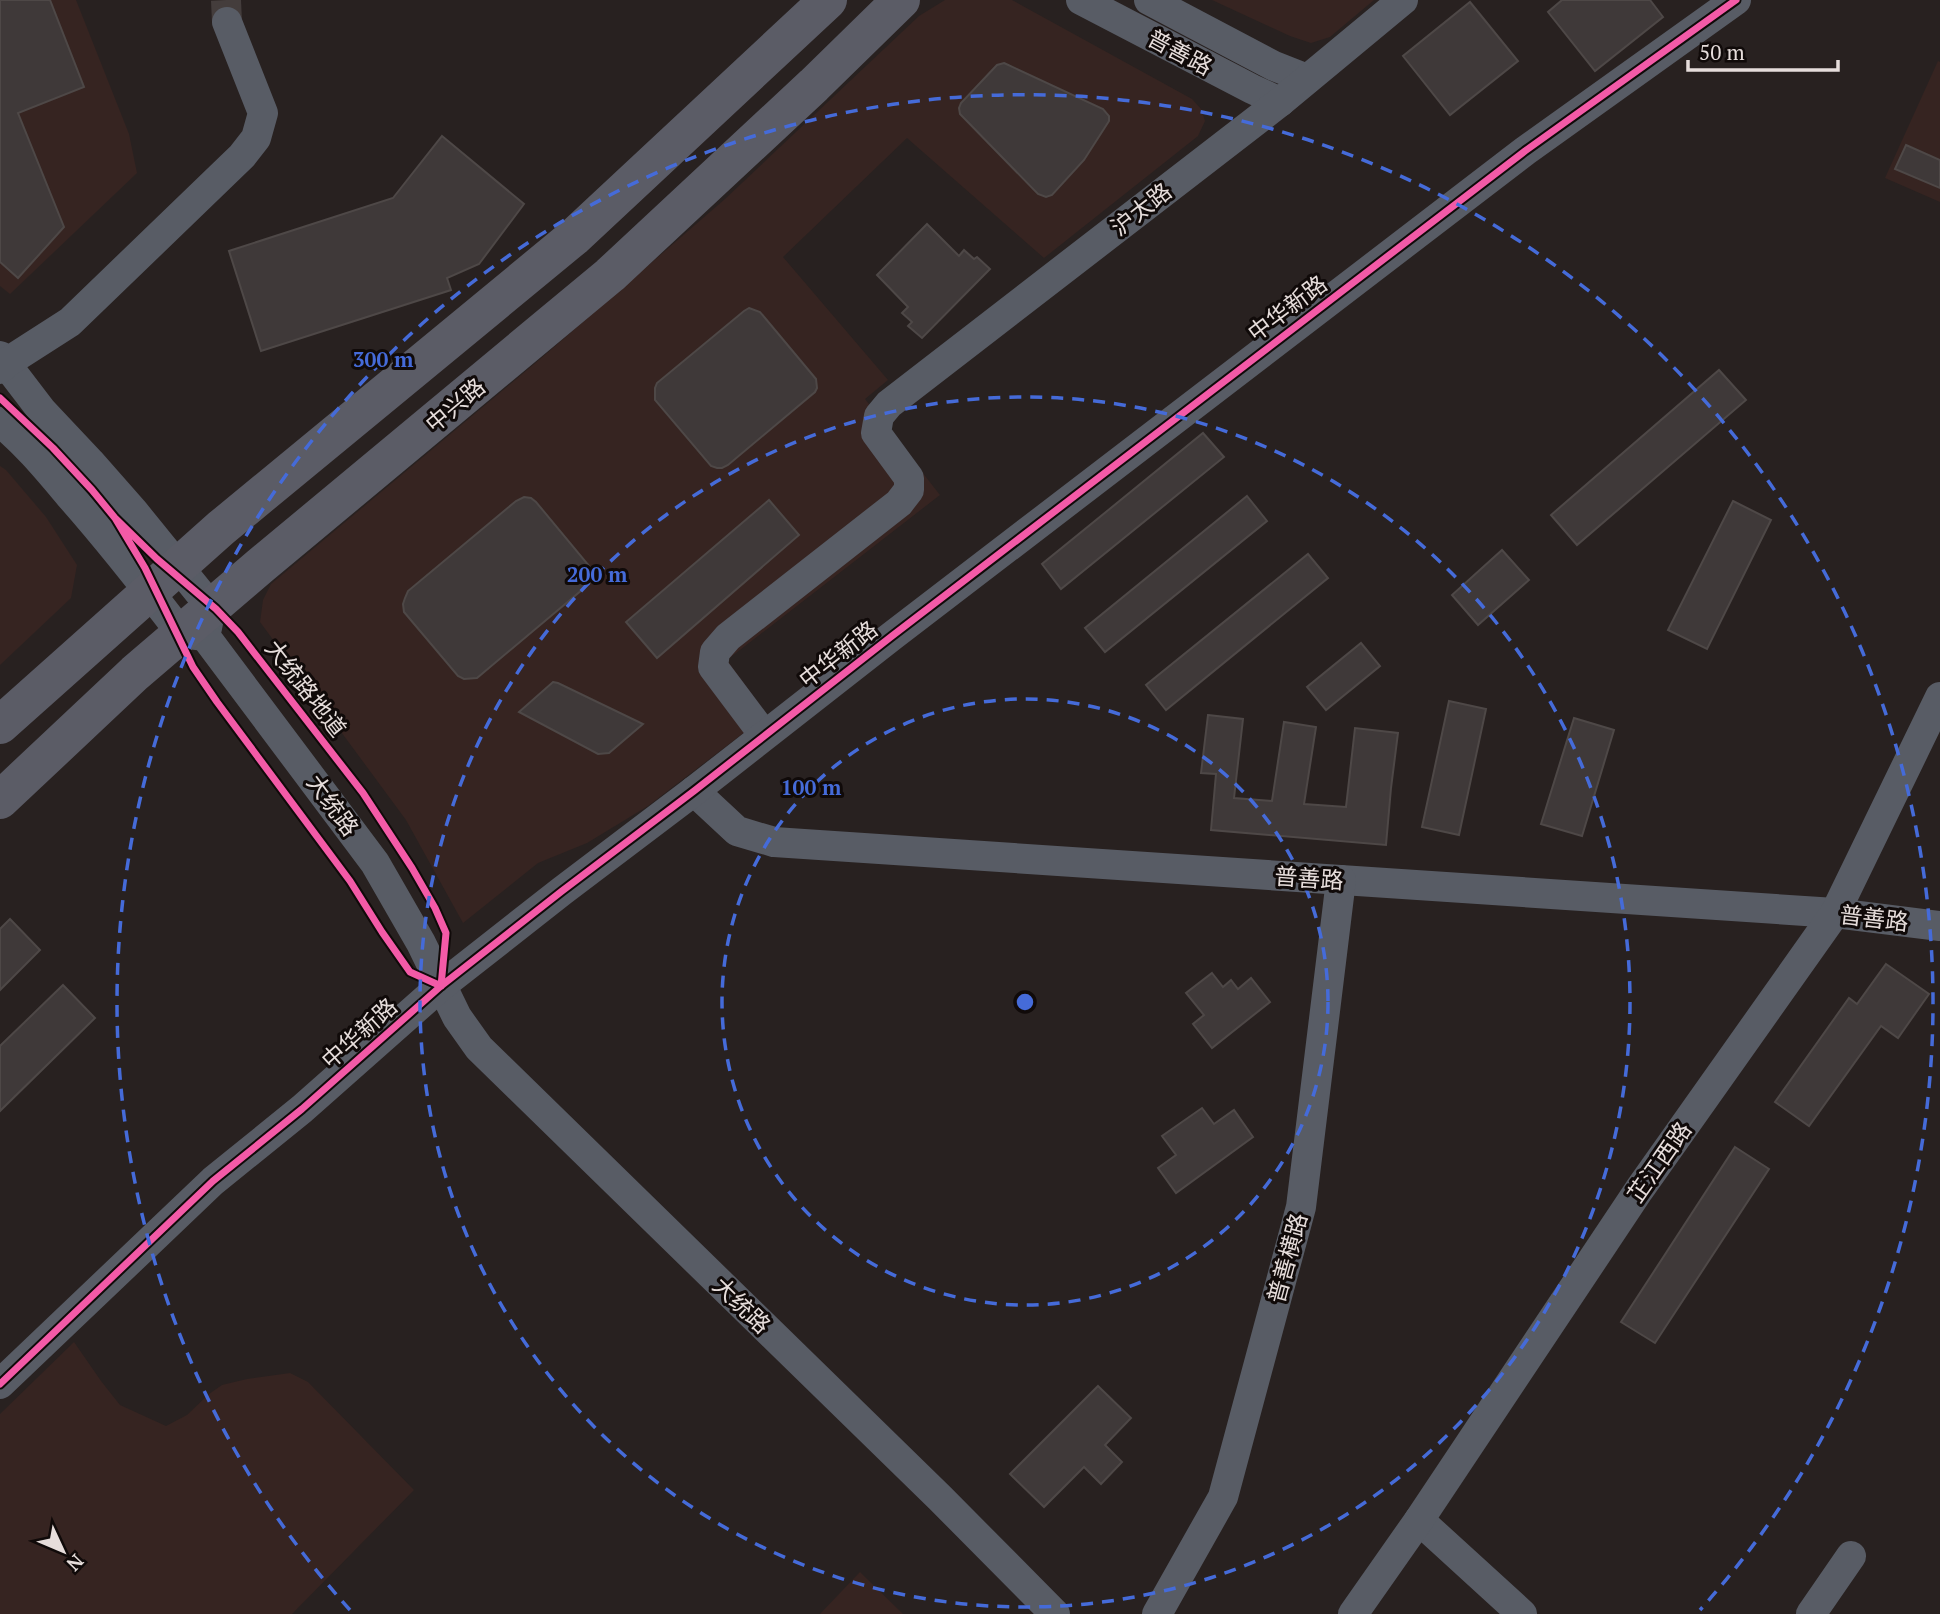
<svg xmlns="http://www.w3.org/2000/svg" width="1940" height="1614" font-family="'PT Serif','Noto Sans SC',serif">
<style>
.built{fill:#362421}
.building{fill:#3f3939;stroke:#4e4847;stroke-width:2}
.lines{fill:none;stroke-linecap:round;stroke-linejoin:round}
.minor-tunnel{stroke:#443d3c;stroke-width:30;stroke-dasharray:30 15;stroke-linecap:butt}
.minor{stroke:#585c65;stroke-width:30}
.major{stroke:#5b5c66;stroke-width:38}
.cycleway-casing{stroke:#100a09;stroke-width:11}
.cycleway{stroke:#f35aa7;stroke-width:7}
.ring{fill:none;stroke:#456bd9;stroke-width:3.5;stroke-dasharray:12 9}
.labels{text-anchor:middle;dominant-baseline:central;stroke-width:6;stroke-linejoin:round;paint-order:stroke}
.street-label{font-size:23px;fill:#e6dddb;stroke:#100a09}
.centre{fill:#456bd9;stroke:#100a09;stroke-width:3.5}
.ring-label{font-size:21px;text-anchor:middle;font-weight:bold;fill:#456bd9;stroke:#100a09;stroke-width:6;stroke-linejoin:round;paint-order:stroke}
</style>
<rect width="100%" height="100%" fill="#282120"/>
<g class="built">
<polygon points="0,0 76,0 129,134 137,173 10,294 0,286"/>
<polygon points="945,0 1012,0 1192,99 1201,109 1205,121 1198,136 1044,258 907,138 783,257 888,380 865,399 940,495 727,660 767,715 648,806 587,843 538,863 463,923 406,820 260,622 263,600 271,584 539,360 725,199 919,16"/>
<polygon points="1212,0 1374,0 1330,37 1311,43 1290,36"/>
<polygon points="1938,61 1940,62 1940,202 1885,178"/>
<polygon points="0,466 6,470 46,517 77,565 71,598 0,665"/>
<polygon points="74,1342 101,1381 120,1405 166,1426 187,1415 209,1394 222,1385 247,1379 290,1373 308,1382 414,1490 292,1614 0,1614 0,1414"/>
<polygon points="860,1572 865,1577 903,1614 820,1614"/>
</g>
<g class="building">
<polygon points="0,0 50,0 84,87 18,113 64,227 18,278 0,262"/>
<polygon points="1562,0 1650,0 1663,17 1595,71 1548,12"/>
<polygon points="1470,2 1518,61 1450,115 1403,56"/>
<polygon points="1004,63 1103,109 1109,116 1109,121 1084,160 1052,195 1046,197 1038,194 960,114 959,108 961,103 997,65"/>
<polygon points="442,136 524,204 479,264 447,278 451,290 261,351 229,251 393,198"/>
<polygon points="1906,145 1940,160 1940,188 1895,169"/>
<polygon points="927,224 959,256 964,250 974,259 977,257 990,269 922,338 908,326 912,322 902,313 908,307 877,275"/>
<polygon points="749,308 760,312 816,379 817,388 815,392 728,465 722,468 717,468 711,466 655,400 655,388 657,383 744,311"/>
<polygon points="1719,370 1746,400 1577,545 1551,515"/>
<polygon points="1203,433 1224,457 1061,589 1042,564"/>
<polygon points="1247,496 1267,521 1105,652 1085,628"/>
<polygon points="524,497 531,498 536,502 590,567 593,573 592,579 589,584 477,678 464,679 458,676 404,612 403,604 405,598 408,591 516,501"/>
<polygon points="769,500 799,535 657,658 626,622"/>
<polygon points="1733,501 1771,520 1707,649 1668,630"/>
<polygon points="1502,550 1529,580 1478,625 1452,595"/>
<polygon points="1308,554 1328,578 1166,710 1146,685"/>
<polygon points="1361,643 1380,666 1326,710 1307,687"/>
<polygon points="553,682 558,683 643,724 609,753 598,754 519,712"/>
<polygon points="1449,701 1486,709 1459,835 1422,827"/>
<polygon points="1208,715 1243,719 1234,798 1272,801 1284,722 1316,727 1304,804 1346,807 1355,728 1398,733 1391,788 1386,845 1211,830 1216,774 1201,773"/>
<polygon points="1574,718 1614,730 1582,836 1541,824"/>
<polygon points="10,919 40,950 0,990 0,929"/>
<polygon points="1886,964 1929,994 1898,1038 1881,1026 1809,1126 1775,1102 1849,998 1857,1004"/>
<polygon points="1212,973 1223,987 1231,980 1238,989 1251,978 1270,1002 1212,1048 1193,1024 1204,1015 1186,993"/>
<polygon points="63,985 95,1018 0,1111 0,1046"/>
<polygon points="1202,1108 1214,1124 1234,1110 1253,1137 1176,1193 1158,1168 1176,1155 1162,1136"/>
<polygon points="1735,1147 1769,1169 1655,1343 1621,1322"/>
<polygon points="1098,1386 1131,1418 1105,1445 1122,1462 1101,1484 1084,1467 1044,1507 1010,1474"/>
</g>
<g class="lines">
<polyline class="minor-tunnel" points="226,0 227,22"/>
<g class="minor">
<polyline points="1081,0 1252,89 1280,102"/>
<polyline points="1149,0 1274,66 1307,79"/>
<polyline points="0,356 42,411 90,462 134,512 211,607 207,628"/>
<polyline points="0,369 6,363 70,322 242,156 256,138 263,113 227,22"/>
<path d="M0 422C26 443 48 470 70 496 109 540 145 586 181 633L205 636 375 863 421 943 457 1017 479 1048 940 1498 1055 1614"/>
<polyline points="764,735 713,667 715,652 728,637 899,503 909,490 909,478 876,433 879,416 889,404 1280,102 1403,0"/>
<polyline points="694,791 737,831 774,842 1835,913 1940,926"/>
<polyline points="0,1384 213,1181 302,1109 441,986 562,891 694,791 892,636 1525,151 1736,0"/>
<polyline points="1419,1520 1522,1614"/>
<polyline points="1157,1614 1223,1497 1301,1207 1341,880"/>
<polyline points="1353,1614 1419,1520 1639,1190 1835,913 1940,697"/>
<polyline points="1811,1614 1851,1556"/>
</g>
<g class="major">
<polyline points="0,725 221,528 574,237 828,0"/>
<polyline points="0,800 135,673 260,566 610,275 814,85 901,0"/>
</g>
<defs>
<g id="cycleway">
<polyline points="0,398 53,448 92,490 115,518 157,559 216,609 238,632 363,793 412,868 435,908 446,933 441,986 410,972 382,932 350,881 217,702 193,667 145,568 115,518"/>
<polyline points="0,1384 213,1181 302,1109 441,986 562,891 694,791 892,636 1525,151 1736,0"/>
</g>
</defs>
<use href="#cycleway" class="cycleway-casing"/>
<use href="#cycleway" class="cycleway"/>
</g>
<g class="ring">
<circle cx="1025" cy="1002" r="303"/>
<circle cx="1025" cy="1002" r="605"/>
<path d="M350 1610A908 908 0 1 1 1700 1610"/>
</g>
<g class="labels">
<g class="street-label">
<text transform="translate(1180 52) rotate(28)">普善路</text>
<text transform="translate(1141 209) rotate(-38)">沪太路</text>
<text transform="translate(1287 308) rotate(-37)">中华新路</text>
<text transform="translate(455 405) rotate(-40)">中兴路</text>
<text transform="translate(838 654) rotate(-38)">中华新路</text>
<text transform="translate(306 688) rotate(52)">大统路地道</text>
<text transform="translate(333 805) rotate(54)">大统路</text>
<text transform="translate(1309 878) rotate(4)">普善路</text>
<text transform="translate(1874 918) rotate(7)">普善路</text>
<text transform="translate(359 1033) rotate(-42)">中华新路</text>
<text transform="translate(1659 1162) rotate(-55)">芷江西路</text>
<text transform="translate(1287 1258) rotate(-75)">普善横路</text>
<text transform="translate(742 1305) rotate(44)">大统路</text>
</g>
</g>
<circle cx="1025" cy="1002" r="10" class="centre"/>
<g class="ring-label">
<text x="383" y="367">300 m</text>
<text x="597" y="582">200 m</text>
<text x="811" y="795">100 m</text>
</g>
<g transform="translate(63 1551) rotate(134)" stroke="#100a09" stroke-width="5" paint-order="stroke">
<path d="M0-5L12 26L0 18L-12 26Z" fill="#e6dddb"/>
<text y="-10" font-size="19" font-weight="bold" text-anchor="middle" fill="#e6dddb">N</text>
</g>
<path d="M1688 60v10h150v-10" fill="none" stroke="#e6dddb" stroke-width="3.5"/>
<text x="1699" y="60" font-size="21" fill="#e6dddb" stroke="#100a09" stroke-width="5" paint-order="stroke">50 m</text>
</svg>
